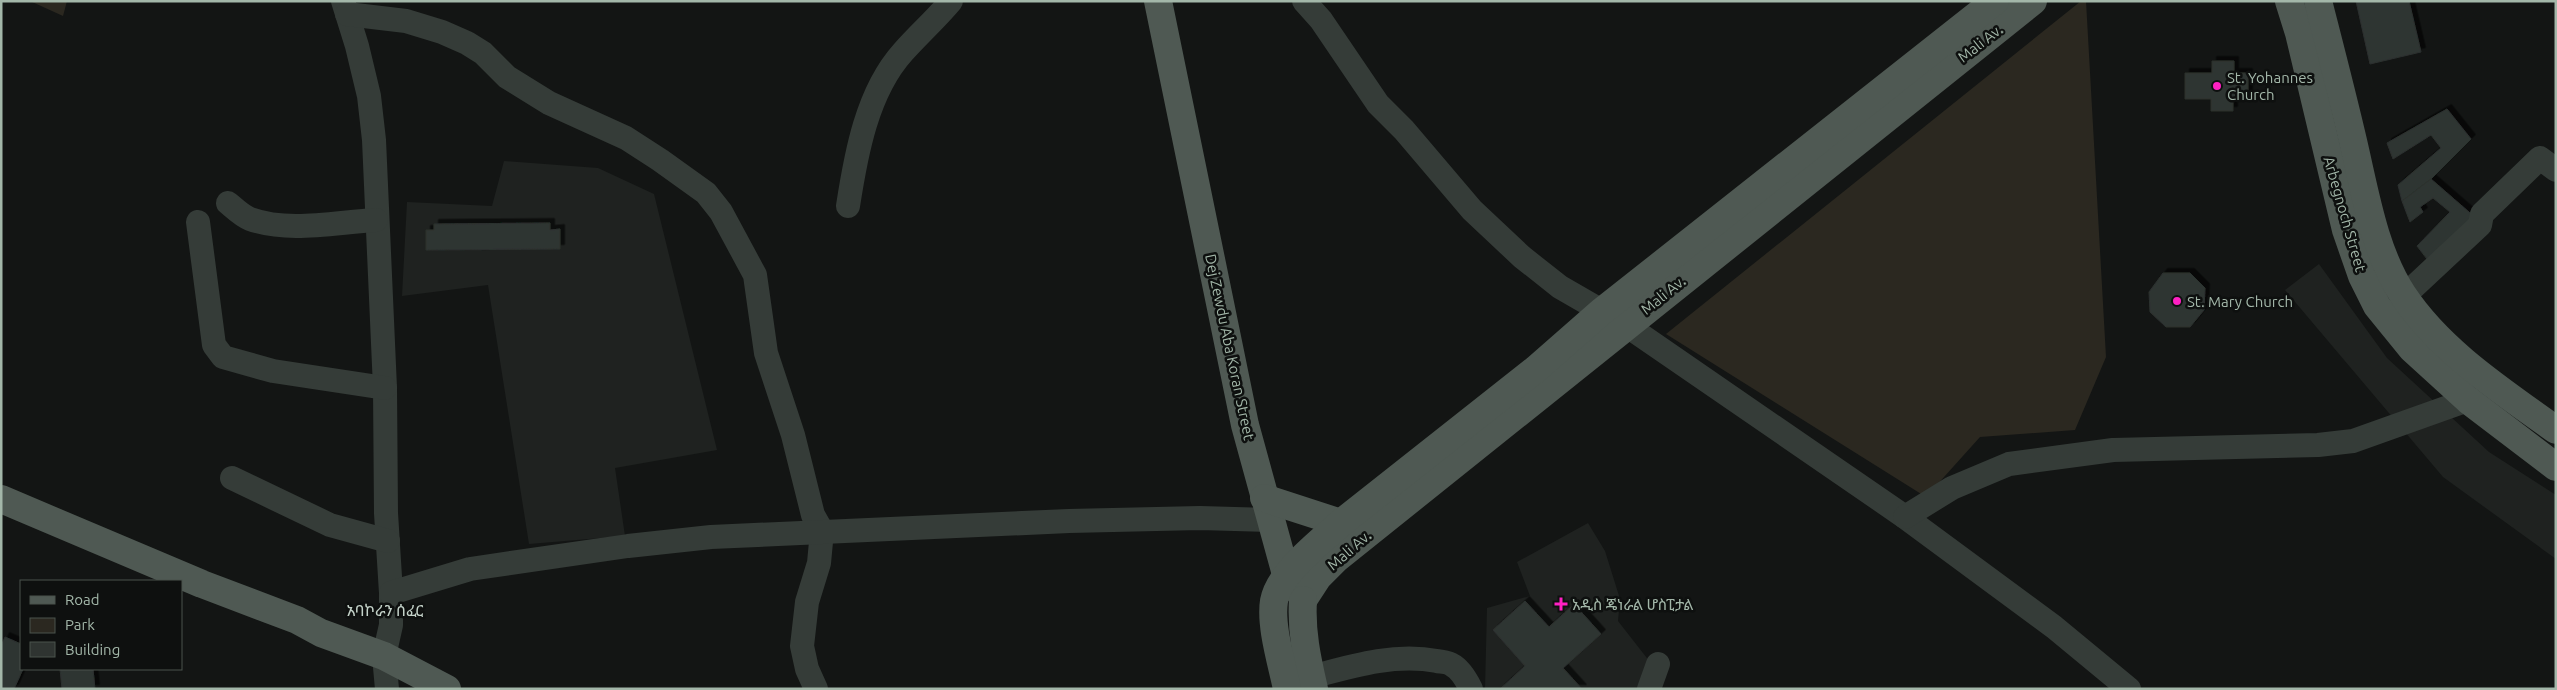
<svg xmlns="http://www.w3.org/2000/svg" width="2557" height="690" font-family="Ubuntu,'Noto Sans Ethiopic',sans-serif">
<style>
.built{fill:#1f2220}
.green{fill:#2b2820}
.building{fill:#2f3431;stroke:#2c312f;filter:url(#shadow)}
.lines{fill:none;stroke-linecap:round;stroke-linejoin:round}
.minor{stroke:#353c38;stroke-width:24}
.major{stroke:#4f5953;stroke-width:28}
.poi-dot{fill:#ff20c3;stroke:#0e100f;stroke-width:2}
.labels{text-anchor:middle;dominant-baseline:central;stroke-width:5;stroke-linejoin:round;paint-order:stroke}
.street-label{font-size:15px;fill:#a3b7a9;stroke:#0e100f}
.poi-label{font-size:15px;fill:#a3b7a9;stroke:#0e100f;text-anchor:start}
.neighbourhood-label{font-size:16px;fill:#c4d2c9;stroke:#0e100f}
</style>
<defs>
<filter id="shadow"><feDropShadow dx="4.5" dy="-4.5" stdDeviation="0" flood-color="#0009"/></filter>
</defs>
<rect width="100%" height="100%" fill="#131514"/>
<g class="built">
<polygon points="504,161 598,168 654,194 717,450 615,468 625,536 529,544 488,285 402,296 407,202 492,206"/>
<polygon points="2319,264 2387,358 2489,452 2556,495 2556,559 2443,477 2285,290"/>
<polygon points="1588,523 1605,551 1620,599 1618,621 1650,662 1648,689 1485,689 1487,608 1530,596 1517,562"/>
</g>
<g class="green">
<polygon points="30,1 67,1 63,16"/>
<polygon points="2081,1 2086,1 2106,357 2075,430 1980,437 1926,497 1666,334"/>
</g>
<g class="building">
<polygon points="2356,1 2409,1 2421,52 2370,64"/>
<polygon points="2212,61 2234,61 2234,73 2248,73 2248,99 2233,100 2233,111 2211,111 2211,99 2185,99 2185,73 2212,73"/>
<polygon points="2447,109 2471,139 2431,179 2402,201 2398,185 2441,148 2431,135 2393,159 2387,143"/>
<polygon points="2431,179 2477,219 2430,263 2417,246 2450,212 2433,198 2420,207 2423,212 2410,222 2402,201"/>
<polygon points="550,223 550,230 560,229 560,249 426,250 426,230 434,230 434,224"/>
<polygon points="2163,273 2190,273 2205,288 2204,310 2190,327 2166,327 2150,312 2149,292"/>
<polygon points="1525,601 1549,627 1574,604 1601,634 1563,668 1582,689 1500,689 1525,666 1493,630"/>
<polygon points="5,637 21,644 21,669 23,669 14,689 1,689 1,646"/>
<polygon points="60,669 93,669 95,689 62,689"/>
</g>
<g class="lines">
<g class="minor">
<polyline points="343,1 357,46 369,96 374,140 385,388 386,513 391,593 391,625 384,656 387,689"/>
<polyline points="1304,1 1321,20 1378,104 1404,130 1472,210 1522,257 1560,287 1626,325 1905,517 2054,627 2129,689"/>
<polyline points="347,14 406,21 442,32 467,43 483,53 507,77 549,103 626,138 660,160 706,193 721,212 755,275 766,353 793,435 813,515 822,531 819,563 807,602 802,646 807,669 816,689"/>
<path d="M228 203C235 209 242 216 250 219 289 233 336 222 376 220"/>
<path d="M848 206C856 154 867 92 903 52 919 34 936 19 951 1"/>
<polyline points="198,222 214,345 223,357 273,371 385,388"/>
<polyline points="2404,296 2480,225 2482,214 2540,158 2556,170"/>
<polyline points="232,478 330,525 388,541"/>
<polyline points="1905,517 1952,488 2009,464 2113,450 2318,445 2353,441 2468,400"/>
<polyline points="391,593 470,569 628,546 711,537 1069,521 1200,518 1270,520"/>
<path d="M1311 677C1352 666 1394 653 1437 661 1441 662 1448 662 1452 665 1460 669 1467 681 1471 689"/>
<polyline points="1649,689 1658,664"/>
</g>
<g class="major">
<polyline points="1158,1 1245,425 1287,578 1294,588"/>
<polyline points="2289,1 2299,33 2346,230 2362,276 2377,306 2412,349 2468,400 2556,467"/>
<path d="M2318 1C2330 48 2342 94 2353 141 2365 192 2374 251 2403 295 2441 352 2502 391 2556 430"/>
<polyline points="1264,498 1341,523"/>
<polyline points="1,499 202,584 297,620 321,633 384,656 447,689"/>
<polyline points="1303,600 1318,577 1336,559 2033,1"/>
<path d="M1303 600C1301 631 1307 659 1314 689"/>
<path d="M1287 689C1282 664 1270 626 1274 601 1279 573 1321 541 1341 523L1536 369 1601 312 1995 1"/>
</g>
</g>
<g class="poi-dot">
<circle cx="2217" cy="86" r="5"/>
<circle cx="2177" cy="301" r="5"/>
<path d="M1558.5 596.5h5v5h5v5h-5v5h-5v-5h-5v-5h5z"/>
</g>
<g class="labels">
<g class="street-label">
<text transform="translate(1980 43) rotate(-38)">Mali Av.</text>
<text transform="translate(2345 214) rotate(74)">Arbegnoch Street</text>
<text transform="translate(1663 295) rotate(-39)">Mali Av.</text>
<text transform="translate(1230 347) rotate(78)">Dej Zewdu Aba Koran Street</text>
<text transform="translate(1349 550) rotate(-41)">Mali Av.</text>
</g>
<g class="poi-label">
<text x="2227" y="77">St. Yohannes<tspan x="2227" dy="17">Church</tspan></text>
<text x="2187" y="301">St. Mary Church</text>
<text x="1572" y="604">አዲስ ጄነራል ሆስፒታል</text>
</g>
<g class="neighbourhood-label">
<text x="385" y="610">አባኮራን ሰፈር</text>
</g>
</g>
<rect width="2557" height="690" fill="none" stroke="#a3b7a9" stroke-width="5"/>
<rect x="20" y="580" width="162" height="90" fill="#0e100f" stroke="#4a534d"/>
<rect x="30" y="596" width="25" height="8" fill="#4f5953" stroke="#4a534d"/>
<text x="65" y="605" font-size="15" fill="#a3b7a9">Road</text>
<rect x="30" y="618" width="25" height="15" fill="#2b2820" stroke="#4a534d"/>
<text x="65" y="630" font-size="15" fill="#a3b7a9">Park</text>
<rect x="30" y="642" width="25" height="15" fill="#2f3431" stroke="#4a534d"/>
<text x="65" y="655" font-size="15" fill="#a3b7a9">Building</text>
</svg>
